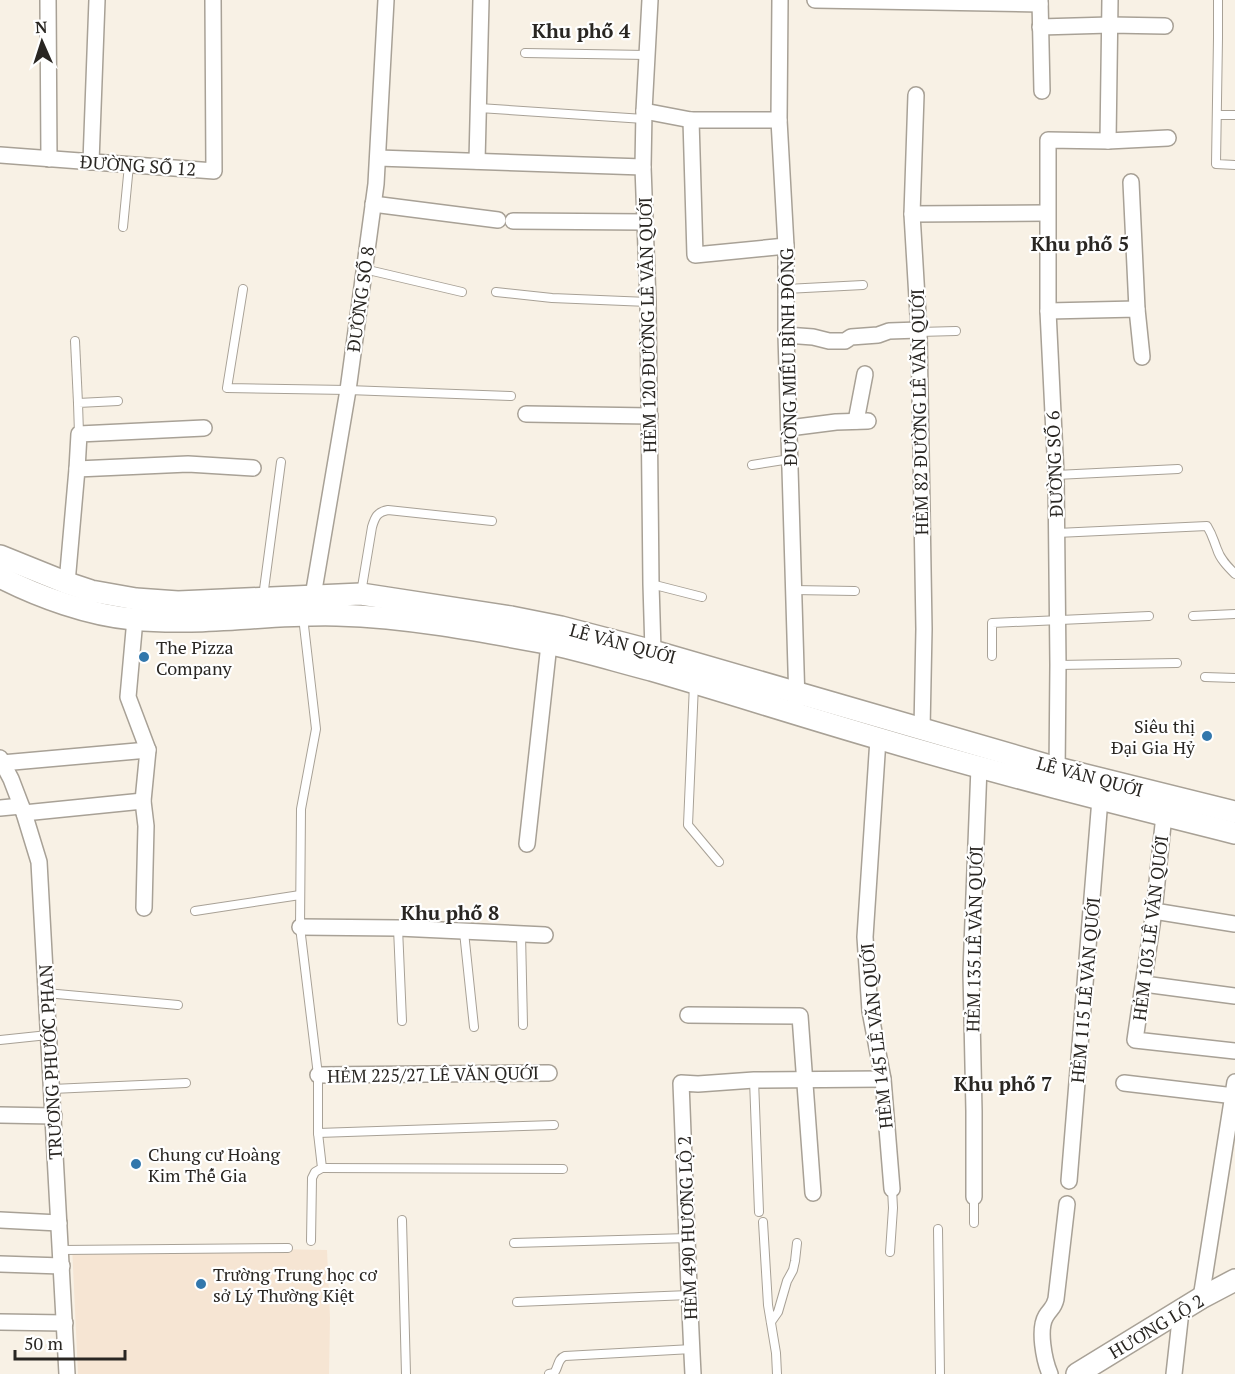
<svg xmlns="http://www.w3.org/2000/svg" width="1235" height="1374" font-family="'PT Serif',serif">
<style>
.education{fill:#f6e5d3}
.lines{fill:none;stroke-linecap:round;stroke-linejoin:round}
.service-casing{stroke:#a8a196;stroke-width:10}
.minor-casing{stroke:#a8a196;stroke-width:18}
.secondary-casing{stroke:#a8a196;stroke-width:24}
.service{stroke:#fff;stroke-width:8}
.minor{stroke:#fff;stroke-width:15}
.secondary{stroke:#fff;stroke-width:21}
.poi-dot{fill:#3277ac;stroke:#fff;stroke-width:2}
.labels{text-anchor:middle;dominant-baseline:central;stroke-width:4.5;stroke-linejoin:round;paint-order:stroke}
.street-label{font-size:18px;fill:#292622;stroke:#fff}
.poi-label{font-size:18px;fill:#292622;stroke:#fff;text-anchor:start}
.neighbourhood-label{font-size:20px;font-weight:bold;fill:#292622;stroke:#fff}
</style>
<rect width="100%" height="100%" fill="#f8f1e5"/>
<polygon class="education" points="72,1246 327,1250 330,1318 329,1374 78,1374"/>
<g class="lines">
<defs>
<g id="service">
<polyline points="1218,0 1218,38 1216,164 1235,165"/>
<polyline points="525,53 647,55"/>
<polyline points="479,108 644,119"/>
<polyline points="1217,115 1235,115"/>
<polyline points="123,227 129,165"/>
<polyline points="364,269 462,292"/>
<polyline points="243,289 227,388 348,390 511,396"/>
<polyline points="786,289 863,285"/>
<polyline points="496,292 552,298 648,302"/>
<polyline points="919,332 956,331"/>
<polyline points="75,341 78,403"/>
<polyline points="79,434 78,403 118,401"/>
<polyline points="752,465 790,459"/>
<polyline points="1056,475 1178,469"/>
<path d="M1057 533 1207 526C1213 536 1213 539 1217 549 1220 559 1228 567 1235 574"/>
<polyline points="651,584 702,597"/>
<polyline points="793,590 855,591"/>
<path d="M361 593 372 527C375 517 377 512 388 510L492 521"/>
<polyline points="263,597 281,462"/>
<polyline points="1193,616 1235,614"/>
<polyline points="303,617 316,729 301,809 300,927 318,1075 318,1133 322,1168 315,1172 312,1178 311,1241"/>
<polyline points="992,656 992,623 1149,616"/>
<polyline points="1058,665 1177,663"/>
<polyline points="1205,677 1235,678"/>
<polyline points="694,684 688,825 719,862"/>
<polyline points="195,911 300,895"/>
<polyline points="398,928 402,1021"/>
<polyline points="464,932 474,1027"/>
<polyline points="521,934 523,1025"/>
<polyline points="46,993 178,1005"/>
<polyline points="0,1040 48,1035"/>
<polyline points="754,1080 759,1212"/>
<polyline points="52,1089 186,1083"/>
<polyline points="318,1133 554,1125"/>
<polyline points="322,1168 563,1169"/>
<polyline points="402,1220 406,1374"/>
<polyline points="763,1222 768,1305 776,1353 777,1374"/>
<polyline points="974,1223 974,1197"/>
<polyline points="938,1229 940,1374"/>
<polyline points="514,1243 688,1238"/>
<polyline points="61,1250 288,1248"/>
<polyline points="890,1252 893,1208 892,1189"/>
<polyline points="517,1302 689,1295"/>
<polyline points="771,1322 778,1312 787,1281 793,1270 795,1261 797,1243"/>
<path d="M549 1374 554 1373C559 1367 557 1359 565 1356L692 1349"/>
</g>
<g id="minor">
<polyline points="48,0 49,159"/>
<polyline points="650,0 644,111 643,167 648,302 651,584 653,651"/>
<polyline points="780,0 779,120 786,246 786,335 797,702"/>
<polyline points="815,0 1040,4"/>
<polyline points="1040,0 1042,91"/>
<polyline points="1040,27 1110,25 1165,26"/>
<polyline points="916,95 912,214 919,332 924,629 922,729"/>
<polyline points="644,111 691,120 779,120"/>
<polyline points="691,120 695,255 786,246"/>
<polyline points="1108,141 1110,0"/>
<polyline points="0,155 214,171 213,0"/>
<polyline points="378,158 643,167"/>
<polyline points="477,161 481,0"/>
<polyline points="91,162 97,0"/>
<polyline points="1131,182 1137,309"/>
<polyline points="373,204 498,220"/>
<polyline points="912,214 1047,213"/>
<polyline points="513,221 645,222"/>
<polyline points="1048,311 1137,309 1142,357"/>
<polyline points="786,335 813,337 829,341 845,341 851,337 878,335 889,331 919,330"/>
<polyline points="526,414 650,416"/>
<polyline points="856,421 865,374"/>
<polyline points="789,428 836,422 868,421"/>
<polyline points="77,469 79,434 204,428"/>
<polyline points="67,583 77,469 188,464 253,468"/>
<polyline points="313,596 348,390 376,184 386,0"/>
<polyline points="135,619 128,697 148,750 143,801 146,826 144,908"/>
<polyline points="878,739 865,937 870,1011 883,1079 892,1189"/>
<polyline points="0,758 11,779 24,813 39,862 67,1374"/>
<polyline points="2,763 148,750"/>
<polyline points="1057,775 1058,665 1056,475 1048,311 1048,140 1108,141 1168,138"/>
<polyline points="0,808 21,806"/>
<polyline points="24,813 143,801"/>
<polyline points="1164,815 1154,911 1135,1040 1235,1051"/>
<polyline points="527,844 549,644"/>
<polyline points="1154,911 1235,924"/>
<polyline points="300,927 398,928 545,935"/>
<polyline points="1144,984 1235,996"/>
<polyline points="688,1015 800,1016 813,1193"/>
<polyline points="318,1075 549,1073"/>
<polyline points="1124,1083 1235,1096"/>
<polyline points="0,1115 54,1116"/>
<polyline points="1069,1181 1100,799"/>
<polyline points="974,1197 974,1111 971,972 979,767"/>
<polyline points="0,1220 59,1223"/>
<polyline points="0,1264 62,1266"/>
<polyline points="1201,1298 1235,1082"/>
<polyline points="0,1322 65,1323"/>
<path d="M693 1374C688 1277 685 1180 681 1083L698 1084 754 1080 883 1079"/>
<path d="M1050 1374C1044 1360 1038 1329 1046 1316 1051 1308 1054 1308 1056 1299L1067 1204"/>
<polyline points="1174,1374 1181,1311"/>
</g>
<g id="secondary">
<polyline points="0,556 67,583 91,591 136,599 178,602 361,594 511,617 561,627 653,651 1057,768 1235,812"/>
<path d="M0 577C39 597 89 615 133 619 201 626 269 613 337 615 408 617 477 630 546 643 581 650 616 661 651 670 727 692 801 716 877 738 995 773 1115 803 1235 833"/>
<polyline points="1077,1374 1201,1298 1235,1280"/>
</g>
</defs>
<use href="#service" class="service-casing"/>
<use href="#minor" class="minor-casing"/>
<use href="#secondary" class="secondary-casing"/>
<use href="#service" class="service"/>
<use href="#minor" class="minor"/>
<use href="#secondary" class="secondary"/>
</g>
<g class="poi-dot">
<circle cx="144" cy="657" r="6"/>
<circle cx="1207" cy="736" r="6"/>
<circle cx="136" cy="1164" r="6"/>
<circle cx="201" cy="1284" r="6"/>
</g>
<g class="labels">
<g class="street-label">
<text transform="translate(138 165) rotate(4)">ĐƯỜNG SỐ 12</text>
<text transform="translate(360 299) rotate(-82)">ĐƯỜNG SỐ 8</text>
<text transform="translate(647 325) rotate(-91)">HẺM 120 ĐƯỜNG LÊ VĂN QUỚI</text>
<text transform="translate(788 357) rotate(-91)">ĐƯỜNG MIẾU BÌNH ĐÔNG</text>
<text transform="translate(919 412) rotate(-91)">HẺM 82 ĐƯỜNG LÊ VĂN QUỚI</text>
<text transform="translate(1054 464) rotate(-92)">ĐƯỜNG SỐ 6</text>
<text transform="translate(623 643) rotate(15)">LÊ VĂN QUỚI</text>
<text transform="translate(1090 776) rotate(15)">LÊ VĂN QUỚI</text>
<text transform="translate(1150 928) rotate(-83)">HẺM 103 LÊ VĂN QUỚI</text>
<text transform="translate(974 939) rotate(-89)">HẺM 135 LÊ VĂN QUỚI</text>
<text transform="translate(1085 990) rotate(-85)">HẺM 115 LÊ VĂN QUỚI</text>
<text transform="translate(876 1036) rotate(-96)">HẺM 145 LÊ VĂN QUỚI</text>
<text transform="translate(50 1062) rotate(-93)">TRƯƠNG PHƯỚC PHAN</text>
<text transform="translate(433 1074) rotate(-1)">HẺM 225/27 LÊ VĂN QUỚI</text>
<text transform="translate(687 1228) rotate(-92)">HẺM 490 HƯƠNG LỘ 2</text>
<text transform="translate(1156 1326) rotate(-31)">HƯƠNG LỘ 2</text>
</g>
<g class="poi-label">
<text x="156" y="647">The Pizza<tspan x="156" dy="21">Company</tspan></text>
<text x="1195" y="726" text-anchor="end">Siêu thị<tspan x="1195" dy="21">Đại Gia Hỷ</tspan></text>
<text x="148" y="1154">Chung cư Hoàng<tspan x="148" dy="21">Kim Thế Gia</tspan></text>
<text x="213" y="1274">Trường Trung học cơ<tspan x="213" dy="21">sở Lý Thường Kiệt</tspan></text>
</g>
<g class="neighbourhood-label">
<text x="581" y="30">Khu phố 4</text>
<text x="1080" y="243">Khu phố 5</text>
<text x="450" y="912">Khu phố 8</text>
<text x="1003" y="1083">Khu phố 7</text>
</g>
</g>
<g transform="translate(42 42) rotate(357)" stroke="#ffffff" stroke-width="4.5" paint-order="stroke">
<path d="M0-4.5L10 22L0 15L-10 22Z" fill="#292622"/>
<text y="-9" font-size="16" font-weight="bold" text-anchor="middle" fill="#292622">N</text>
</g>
<path d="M15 1350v9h110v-9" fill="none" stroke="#292622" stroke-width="3"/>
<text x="24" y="1350" font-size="18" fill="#292622" stroke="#ffffff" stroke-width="4.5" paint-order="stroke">50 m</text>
</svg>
